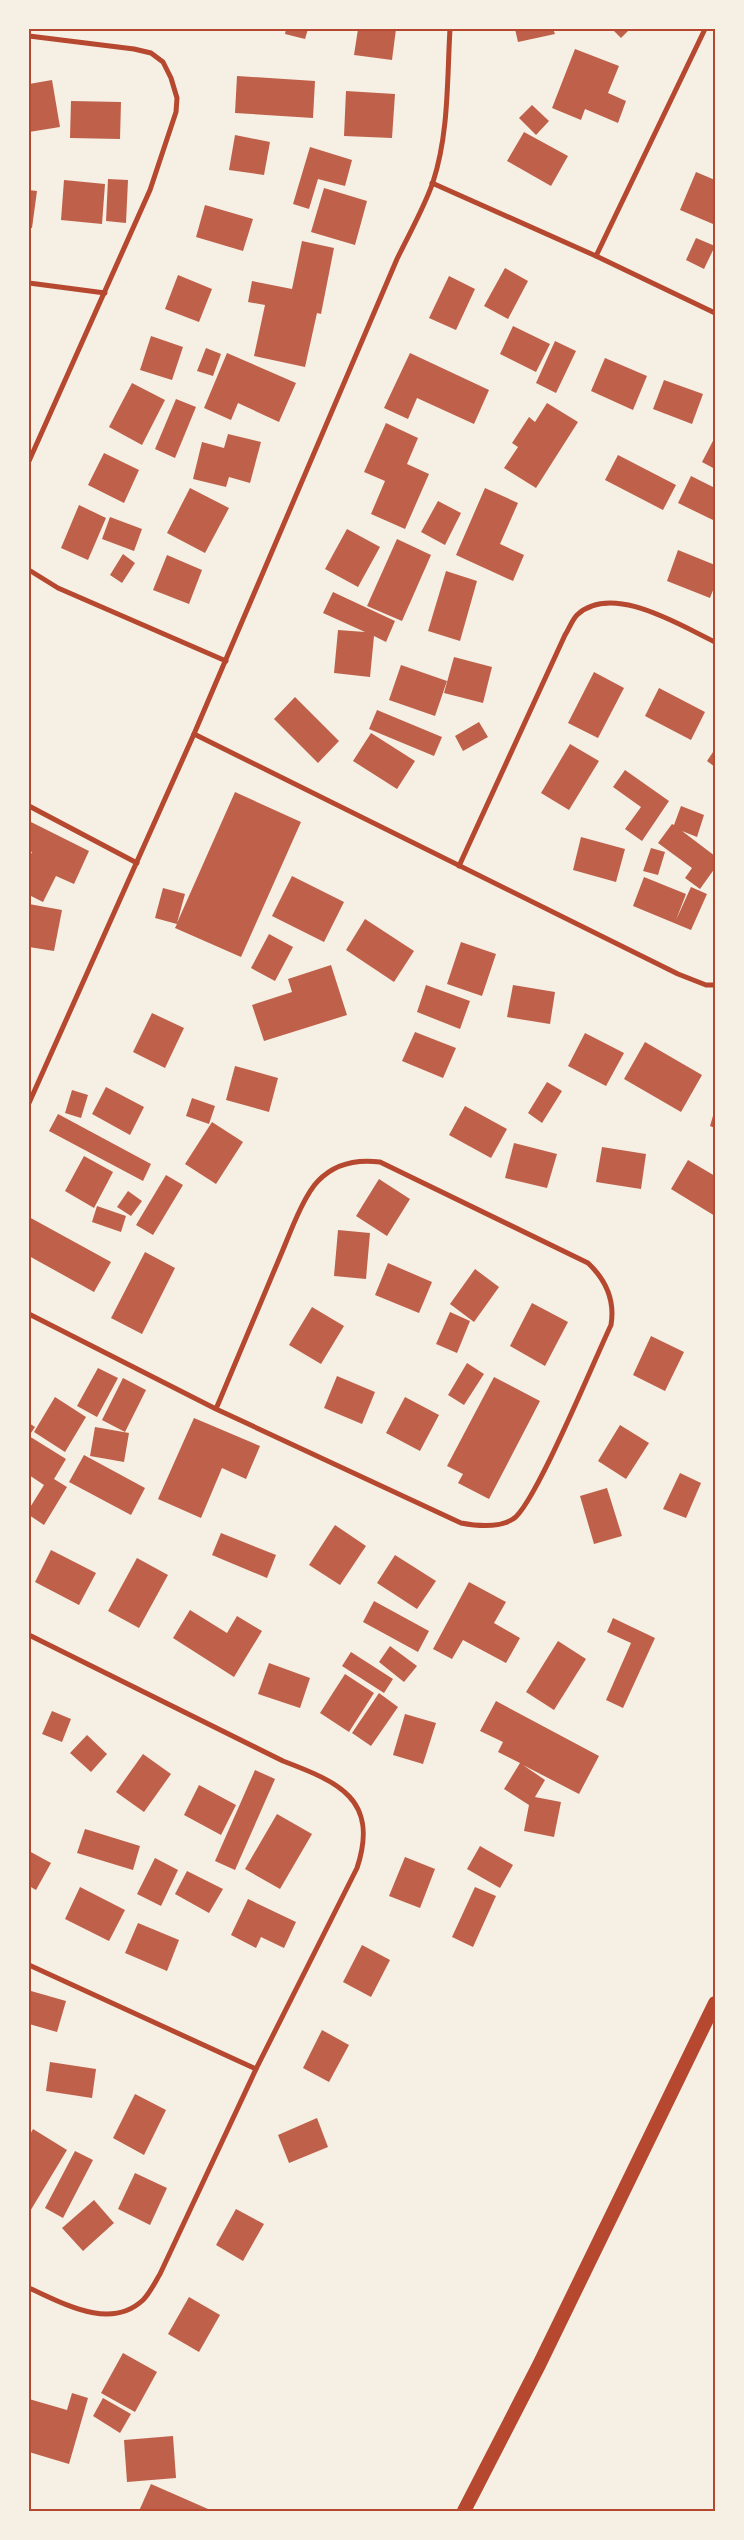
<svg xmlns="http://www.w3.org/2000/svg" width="744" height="2540" font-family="'Varela Round',sans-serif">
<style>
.building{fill:#bf614a}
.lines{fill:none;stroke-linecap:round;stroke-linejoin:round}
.minor{stroke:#b5482f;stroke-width:5}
.trunk{stroke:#b5482f;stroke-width:14}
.neatline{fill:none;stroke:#b5482f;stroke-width:2}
</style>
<rect width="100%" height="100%" fill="#f6efe4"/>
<g class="building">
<polygon points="286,29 308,29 305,39 285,34"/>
<polygon points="358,29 396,29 392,60 354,55"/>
<polygon points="515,29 553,29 555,34 518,42"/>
<polygon points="612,29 630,29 621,38"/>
<polygon points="575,49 619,66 608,93 626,101 618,123 585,109 581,120 552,108"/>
<polygon points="237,76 315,81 313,118 235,113"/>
<polygon points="52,80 60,127 29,132 29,84"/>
<polygon points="346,91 395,94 392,138 344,136"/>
<polygon points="71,101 121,102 120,139 70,138"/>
<polygon points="532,105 549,121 536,135 519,118"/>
<polygon points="524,132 568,156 551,186 507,161"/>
<polygon points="235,135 270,142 264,175 229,170"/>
<polygon points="310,147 352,160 345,186 318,179 309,209 293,204"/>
<polygon points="696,172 715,180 715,218 713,224 680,210"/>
<polygon points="108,179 128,180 126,223 106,221"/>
<polygon points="64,180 105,184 102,224 61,220"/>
<polygon points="324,188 367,201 355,245 311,232"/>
<polygon points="29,190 37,191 32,228 29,228"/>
<polygon points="205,205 253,219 243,251 196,237"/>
<polygon points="696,238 715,246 704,269 686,260"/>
<polygon points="302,241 334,248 321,314 317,313 305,367 254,356 265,305 248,302 252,281 292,289"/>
<polygon points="505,268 528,281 508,319 484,306"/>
<polygon points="178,275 212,289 199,322 165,309"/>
<polygon points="449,276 475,289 456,330 429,318"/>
<polygon points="513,326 550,344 536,372 500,354"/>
<polygon points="151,336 183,347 172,380 140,370"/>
<polygon points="555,341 576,351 556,393 536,383"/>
<polygon points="206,348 221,354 213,376 197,371"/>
<polygon points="227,353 296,383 279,422 238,403 231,420 204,408"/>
<polygon points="410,353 489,390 474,424 417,398 408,419 384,408"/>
<polygon points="605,358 647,376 633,410 591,391"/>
<polygon points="664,380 703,394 692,424 653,409"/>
<polygon points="132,383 165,400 142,445 109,427"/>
<polygon points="176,399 196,407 175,458 155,449"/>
<polygon points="547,403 578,422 536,488 504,468 518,447 512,443 529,417 535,422"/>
<polygon points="386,423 418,438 407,464 429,474 405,529 371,514 385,481 364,472"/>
<polygon points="228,434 261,442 250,483 229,477 226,487 193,479 202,442 224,448"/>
<polygon points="715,437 715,469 702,462"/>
<polygon points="104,453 139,470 124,503 88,485"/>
<polygon points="618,455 676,485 663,510 605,480"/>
<polygon points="691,476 715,488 715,521 678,503"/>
<polygon points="190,488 229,508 205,553 167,533"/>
<polygon points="485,488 518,503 500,544 524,555 513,581 456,555"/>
<polygon points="438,501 461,513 445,545 421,532"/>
<polygon points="79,505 106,518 88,560 61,548"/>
<polygon points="110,517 142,529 134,551 102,539"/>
<polygon points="347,529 380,547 358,587 325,569"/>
<polygon points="397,539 431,555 402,621 367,606"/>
<polygon points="678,550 715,565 715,585 710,598 667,581"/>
<polygon points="123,554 135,563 122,583 110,575"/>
<polygon points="167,555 202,570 189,604 153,590"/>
<polygon points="446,571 477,581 460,641 428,631"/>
<polygon points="333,592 395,621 386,642 374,636 370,677 334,673 338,630 365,632 323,613"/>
<polygon points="454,657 492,667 483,703 444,693"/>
<polygon points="401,665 447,681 435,716 389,700"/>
<polygon points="594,672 624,688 598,738 568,723"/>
<polygon points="659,688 705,712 691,740 645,716"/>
<polygon points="295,697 339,741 318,763 274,719"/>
<polygon points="377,710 442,737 434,756 369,729"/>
<polygon points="479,722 488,737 463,751 455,736"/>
<polygon points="371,733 415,761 397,789 353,761"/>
<polygon points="570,744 599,761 569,810 541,793"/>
<polygon points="715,749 715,767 707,761"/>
<polygon points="625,770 669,801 642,841 625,829 641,807 613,787"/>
<polygon points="235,792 301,822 241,957 175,928 177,924 155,918 163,888 185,894 177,923"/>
<polygon points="681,806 704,815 697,837 682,831 715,856 715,868 700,889 685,878 692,868 658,843 672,824 674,825"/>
<polygon points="29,821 89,851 74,884 56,876 43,902 29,895 29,858 32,852 29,851"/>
<polygon points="581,837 625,849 616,882 573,870"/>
<polygon points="651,848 665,852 658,875 643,871"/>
<polygon points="292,876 344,902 324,942 272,916"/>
<polygon points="644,877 686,894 676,920 691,887 707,894 691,930 633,906"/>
<polygon points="29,904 62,910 54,951 29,947"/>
<polygon points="365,919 414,951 394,982 346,950"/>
<polygon points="269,934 293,947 275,981 251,968"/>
<polygon points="461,942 496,954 482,996 447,984"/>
<polygon points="331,965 347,1015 264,1041 252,1005 292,992 288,979"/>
<polygon points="426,985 470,1001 460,1029 417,1012"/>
<polygon points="513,985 555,992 550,1024 507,1017"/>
<polygon points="152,1013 184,1028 165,1068 133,1052"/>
<polygon points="415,1032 456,1048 443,1078 402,1061"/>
<polygon points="585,1033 624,1053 606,1086 568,1066"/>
<polygon points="645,1042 702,1075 681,1112 624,1079"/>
<polygon points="235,1066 278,1078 269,1112 226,1100"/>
<polygon points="547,1082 562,1091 542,1123 528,1113"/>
<polygon points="106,1087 144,1107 130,1135 92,1114"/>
<polygon points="72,1090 88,1095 81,1118 65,1113"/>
<polygon points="192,1098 215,1106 209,1124 186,1116"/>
<polygon points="465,1106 507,1129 491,1158 449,1135"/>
<polygon points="715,1109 715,1128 710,1126"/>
<polygon points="58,1114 151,1164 143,1181 49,1131"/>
<polygon points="212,1122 243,1142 216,1184 185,1164"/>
<polygon points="514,1143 557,1154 547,1188 505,1178"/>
<polygon points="602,1147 646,1154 641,1189 596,1182"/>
<polygon points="84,1156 113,1172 94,1208 65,1191"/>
<polygon points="688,1160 715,1176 715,1216 671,1189"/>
<polygon points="166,1175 183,1185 153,1235 136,1225"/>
<polygon points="379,1179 410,1199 387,1236 356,1216"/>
<polygon points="128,1191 142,1201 131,1216 117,1207"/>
<polygon points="97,1206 126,1216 121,1232 92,1222"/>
<polygon points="29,1217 111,1262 94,1292 29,1256"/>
<polygon points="338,1230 370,1233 366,1279 334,1276"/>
<polygon points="145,1252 175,1268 142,1334 111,1318"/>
<polygon points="388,1263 432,1282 419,1313 375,1295"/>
<polygon points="475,1269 499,1287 474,1322 450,1304"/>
<polygon points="532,1303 568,1322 545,1366 510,1346"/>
<polygon points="312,1307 344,1326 321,1364 289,1345"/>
<polygon points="450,1312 470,1321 457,1353 436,1344"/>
<polygon points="651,1336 684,1352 665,1391 633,1375"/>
<polygon points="467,1363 484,1374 464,1405 448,1395"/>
<polygon points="98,1368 118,1378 97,1417 77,1406"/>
<polygon points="337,1376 375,1392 362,1424 324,1408"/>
<polygon points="494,1377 540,1401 489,1499 458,1483 463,1474 447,1466"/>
<polygon points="123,1378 146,1390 125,1432 102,1420"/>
<polygon points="55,1397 86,1417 65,1452 34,1432"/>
<polygon points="405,1397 439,1415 420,1451 386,1433"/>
<polygon points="194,1418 260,1446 246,1479 222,1468 201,1518 158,1499"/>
<polygon points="29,1423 35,1427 29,1436 66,1459 54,1479 67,1487 44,1525 29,1515 29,1509 44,1485 29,1475"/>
<polygon points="620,1425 649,1443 626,1479 598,1461"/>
<polygon points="95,1427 129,1433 124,1462 90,1456"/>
<polygon points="84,1455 145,1488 131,1515 69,1482"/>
<polygon points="680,1473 701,1483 686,1518 663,1509"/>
<polygon points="607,1488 622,1536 594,1544 580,1496"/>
<polygon points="335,1525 366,1546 340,1585 309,1565"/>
<polygon points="221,1533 276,1555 267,1578 212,1555"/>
<polygon points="51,1550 96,1573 79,1605 35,1582"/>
<polygon points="395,1555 436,1581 417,1609 377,1583"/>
<polygon points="137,1558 168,1575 139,1628 108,1611"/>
<polygon points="469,1582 506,1602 494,1623 520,1638 506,1663 463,1640 452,1659 433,1649"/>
<polygon points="374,1601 429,1631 418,1652 363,1622"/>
<polygon points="190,1610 227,1633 237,1616 262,1631 234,1677 173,1638"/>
<polygon points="613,1618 655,1638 623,1708 606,1700 631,1643 607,1632"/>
<polygon points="558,1641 586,1659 554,1710 526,1692"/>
<polygon points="390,1646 417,1666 404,1682 379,1662"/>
<polygon points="351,1652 393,1679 384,1693 342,1666"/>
<polygon points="269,1663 310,1678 300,1708 258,1694"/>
<polygon points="345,1674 374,1693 349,1732 320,1713"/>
<polygon points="379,1693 398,1707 371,1746 352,1733"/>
<polygon points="496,1701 599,1756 579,1794 523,1765 545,1780 535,1797 561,1802 554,1837 524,1831 529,1805 504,1789 520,1763 498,1752 503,1742 480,1731"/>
<polygon points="52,1711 71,1719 62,1742 42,1734"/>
<polygon points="405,1714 436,1723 423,1764 393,1755"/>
<polygon points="87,1735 107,1754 91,1772 70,1753"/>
<polygon points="143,1754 171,1774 144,1812 116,1792"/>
<polygon points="255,1770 275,1779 235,1870 215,1861"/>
<polygon points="199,1785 236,1805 221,1835 184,1815"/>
<polygon points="277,1814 312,1834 280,1889 245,1869"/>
<polygon points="85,1829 140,1846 133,1870 77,1853"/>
<polygon points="480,1846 513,1865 500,1888 467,1869"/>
<polygon points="29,1851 51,1863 36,1890 29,1886"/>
<polygon points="405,1857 435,1869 420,1908 389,1896"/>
<polygon points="155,1858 178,1870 161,1906 137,1894"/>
<polygon points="187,1871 223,1889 209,1913 175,1894"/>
<polygon points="80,1887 125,1910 109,1941 65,1919"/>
<polygon points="475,1887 496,1896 473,1947 452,1937"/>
<polygon points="248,1899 296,1922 284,1948 261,1937 256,1948 231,1935"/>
<polygon points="138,1923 179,1940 167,1971 125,1953"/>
<polygon points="362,1945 390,1960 371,1997 343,1982"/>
<polygon points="31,1991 66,2001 57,2032 29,2024 29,2000"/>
<polygon points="322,2030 349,2045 329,2082 303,2068"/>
<polygon points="50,2062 96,2069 92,2098 46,2091"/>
<polygon points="135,2094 166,2110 144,2155 113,2138"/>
<polygon points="317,2118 328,2147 289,2163 278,2135"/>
<polygon points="33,2129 67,2150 29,2213 29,2136"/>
<polygon points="75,2151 93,2160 63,2218 45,2208"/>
<polygon points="135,2173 167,2188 150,2225 118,2209"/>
<polygon points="94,2200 114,2223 83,2251 62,2228"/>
<polygon points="236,2209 264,2224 243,2261 216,2245"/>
<polygon points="189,2297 220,2315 199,2352 168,2334"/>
<polygon points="123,2353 157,2372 135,2412 101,2393"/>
<polygon points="72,2393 88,2398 69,2464 29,2452 29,2399 67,2410"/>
<polygon points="103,2398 131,2414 120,2433 93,2416"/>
<polygon points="173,2436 176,2478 127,2482 124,2440"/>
<polygon points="151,2484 208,2509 207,2511 139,2511"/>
</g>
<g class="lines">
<g class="minor">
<polyline points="29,36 134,49 151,53 163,62 171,78 177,98 176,112 150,190 29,461"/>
<polyline points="432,183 596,256 715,313"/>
<polyline points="596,256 705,29"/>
<polyline points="29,283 105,293"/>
<polyline points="29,570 58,588 226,661"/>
<polyline points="194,734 678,974 706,985 715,985"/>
<polyline points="29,806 137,863"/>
<path d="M459 866 565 635C569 629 572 620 577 615 612 582 681 626 715 642"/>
<path d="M29 1103 194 734 397 259C409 234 424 208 433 182 449 133 447 79 450 29"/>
<path d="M29 1314 216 1409 461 1523C477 1526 499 1528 513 1519 534 1507 596 1356 611 1325 615 1301 606 1280 588 1263L380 1162C356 1159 335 1163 318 1181 304 1195 290 1233 282 1252 260 1305 238 1357 216 1409"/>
<path d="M29 1635 283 1761C338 1782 380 1799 357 1868L256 2069 160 2274C155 2282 150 2293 143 2300 110 2331 63 2303 29 2288"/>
<polyline points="29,1965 256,2069"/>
</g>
<polyline class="trunk" points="464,2511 539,2365 715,2003"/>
</g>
<rect width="744" height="2540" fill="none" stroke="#f6efe4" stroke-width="60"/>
<rect x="30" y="30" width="684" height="2480" class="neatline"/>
</svg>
